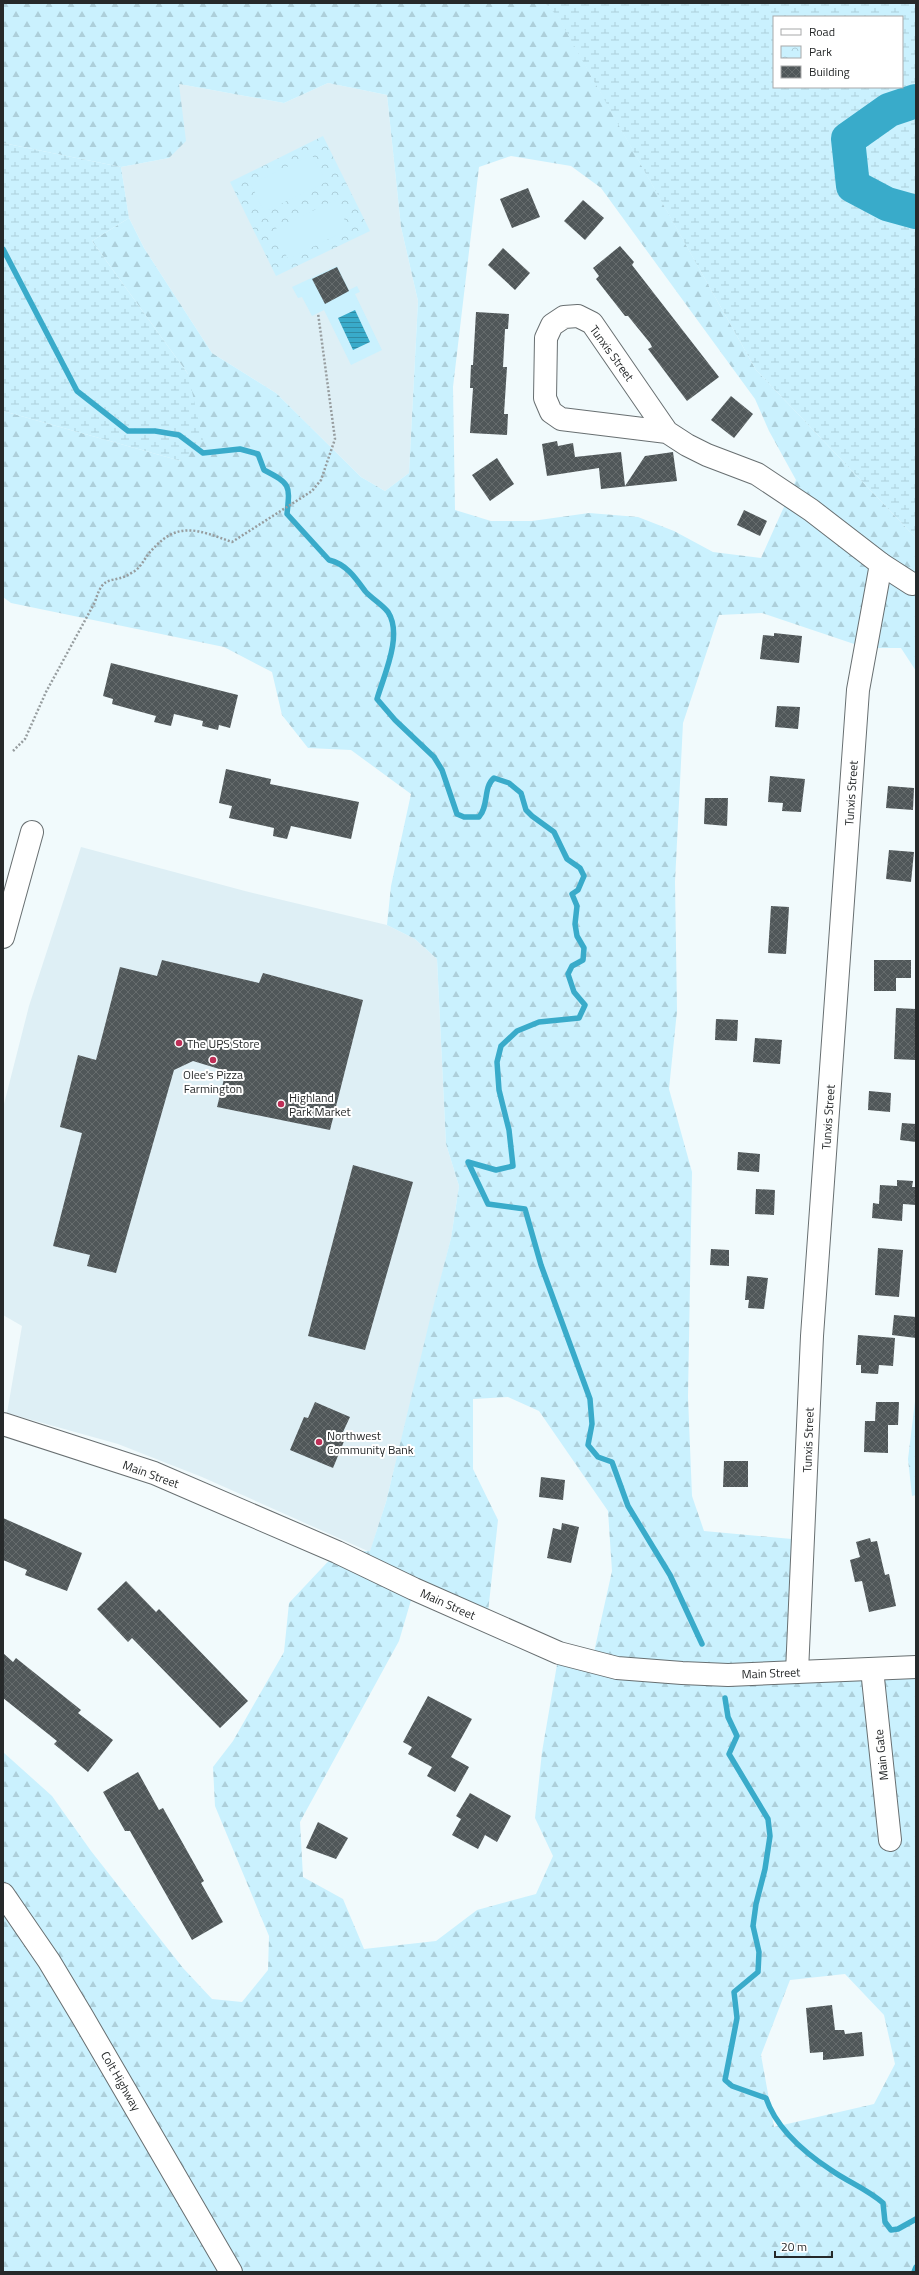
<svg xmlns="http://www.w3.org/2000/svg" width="919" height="2275" font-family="'Titillium Web',sans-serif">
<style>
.built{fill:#deeff5}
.forest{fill:url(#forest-firs);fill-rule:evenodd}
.wetland{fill:url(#wetland-marsh);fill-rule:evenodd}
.park{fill:url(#park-crowns)}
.garden{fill:#caf1fe}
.water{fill:url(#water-rules)}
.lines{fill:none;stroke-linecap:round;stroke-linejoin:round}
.stream{stroke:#39abca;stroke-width:5.5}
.river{stroke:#39abca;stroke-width:34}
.building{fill:url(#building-cross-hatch)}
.minor-casing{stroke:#686f71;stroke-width:24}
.highway-casing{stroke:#686f71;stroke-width:24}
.path{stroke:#979d9f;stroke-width:2.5;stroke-dasharray:2 2;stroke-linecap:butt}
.minor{stroke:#fff;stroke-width:22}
.highway{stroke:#fff;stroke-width:22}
.poi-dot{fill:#be2f57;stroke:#fff;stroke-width:1.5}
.labels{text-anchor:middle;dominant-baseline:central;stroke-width:4;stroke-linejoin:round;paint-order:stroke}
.street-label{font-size:12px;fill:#26292a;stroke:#fff}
.poi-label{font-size:12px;fill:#26292a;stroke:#fff;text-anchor:start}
</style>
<defs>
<pattern id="forest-firs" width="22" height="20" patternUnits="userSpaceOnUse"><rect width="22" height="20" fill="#caf1fe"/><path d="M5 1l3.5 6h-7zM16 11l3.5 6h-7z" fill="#adcfda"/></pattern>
<pattern id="wetland-marsh" width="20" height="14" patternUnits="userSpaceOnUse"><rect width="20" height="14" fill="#caf1fe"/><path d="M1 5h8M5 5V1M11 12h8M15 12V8" fill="none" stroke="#adcfda"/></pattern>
<pattern id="park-crowns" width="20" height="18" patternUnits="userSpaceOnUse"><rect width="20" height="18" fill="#caf1fe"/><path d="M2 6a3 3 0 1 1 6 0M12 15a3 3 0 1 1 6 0" fill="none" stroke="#adcfda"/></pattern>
<pattern id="water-rules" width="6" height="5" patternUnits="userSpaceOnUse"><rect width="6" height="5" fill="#39abca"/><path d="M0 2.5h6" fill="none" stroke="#308ba4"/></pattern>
<pattern id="building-cross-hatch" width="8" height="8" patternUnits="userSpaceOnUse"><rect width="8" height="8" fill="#505759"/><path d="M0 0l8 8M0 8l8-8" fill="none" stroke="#666c6d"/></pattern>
</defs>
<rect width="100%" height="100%" fill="#f1fafc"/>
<g class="built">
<polygon points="328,83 387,95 401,227 418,301 409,473 385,491 361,477 276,393 212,353 144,248 129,218 121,167 169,158 179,84 284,103"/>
<polygon points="81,847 245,891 387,925 415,939 437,959 446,1144 459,1186 451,1238 386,1502 370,1552 202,1477 118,1444 7,1413 22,1326 3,1315 3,1108 29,1006"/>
</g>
<g class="forest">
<path d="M3 3H545L558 16 756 370 916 538V671L901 648H866L762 613 719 615 683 723 675 882 677 1011 669 1089 692 1172 688 1397 692 1496 704 1531 803 1540 797 1672 916 1667V2272H3V1752L52 1796 91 1851 183 1968 212 1999 242 2002 268 1970 269 1936 215 1806 213 1767 233 1741 284 1652 289 1603 337 1552 370 1551 386 1502 430 1319 451 1238 459 1186 446 1144 437 959 415 939 387 925 391 886 411 794 351 750 308 748 282 715 272 672 224 647 11 603 3 597V411L181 461 188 374 92 241 129 218 144 248 212 353 276 393 361 477 385 491 409 473 418 301 401 227 387 95 328 83 284 103 179 84 186 141 169 158 121 167 3 143ZM511 156 571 166 601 188 755 399 769 431 796 480 761 558 713 552 674 531 638 517 589 513 532 521H491L455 510 453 387 479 167ZM508 1397 539 1411 608 1511 612 1571 592 1661 559 1653 542 1752 535 1818 553 1856 536 1894 477 1910 436 1941 364 1949 343 1899 303 1877 300 1822 399 1641 414 1590 487 1622 498 1520 473 1469V1399ZM845 1974 884 2015 895 2064 874 2104 774 2127 761 2055 790 1980Z"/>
<polygon points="916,1393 916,1495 912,1496 908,1459"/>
</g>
<g class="wetland">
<path d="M545 3H916V538L756 370 558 17ZM774 17H902V87H774Z"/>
<polygon points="3,143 121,167 129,218 92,241 188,374 203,440 181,461 3,411"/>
</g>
<polygon class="park" points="323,136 370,231 276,276 230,182"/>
<g class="garden">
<polygon points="312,155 326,182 264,212 251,184"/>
<polygon points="335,200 349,229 288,259 273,230"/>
<polygon points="337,266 349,290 357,286 360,292 355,294 382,350 351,365 324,310 312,316 302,297 298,298 292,287"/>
</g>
<polygon class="water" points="355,310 370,342 353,350 338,318"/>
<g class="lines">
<g class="stream">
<path d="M3 249 77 391 128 431H155L179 435 203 453 240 449 258 454 264 470C291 484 290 485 287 514L329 560C346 564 355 577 365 591 372 599 382 604 388 612 403 635 384 675 377 699L395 720 434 757 442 770 457 814 464 817H479C489 806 483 787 494 778L509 783 521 793 526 810 532 816 554 832 567 859 580 868 584 876 578 890 572 894 577 906 575 924 577 936 584 948 583 960 572 966 568 974 574 992 585 1005 579 1018 539 1022 517 1031 501 1046 497 1062 499 1090 509 1130 513 1166 496 1170 468 1162 488 1204 525 1209 541 1265 590 1399 592 1424 588 1445 598 1457 612 1462 628 1506 670 1575 702 1644"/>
<path d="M725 1698 728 1717 737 1736 729 1754 768 1819 770 1836 765 1869 756 1904 753 1926 759 1952 758 1972 734 1992 737 2018 725 2080 732 2086 766 2098C776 2128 805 2153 831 2170 848 2182 867 2189 883 2203L885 2222 891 2230 898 2229 916 2219"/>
<polyline points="914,2272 916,2267"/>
</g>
<polyline class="river" points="916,101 889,110 848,139 853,186 887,204 916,212"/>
</g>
<g class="building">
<polygon points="528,188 540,217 512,228 500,199"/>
<polygon points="583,200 604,218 585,240 564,221"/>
<polygon points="620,246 634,262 632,265 719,377 687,401 648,349 652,347 650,343 628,316 625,316 596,279 599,276 593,268"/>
<polygon points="503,248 530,273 515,290 488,265"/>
<polygon points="337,267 349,291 325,304 312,279"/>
<polygon points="476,312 509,314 508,329 505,329 503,367 507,367 504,414 508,414 507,435 470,433 473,388 470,388 471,365 473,365"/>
<polygon points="731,396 753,414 734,438 711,420"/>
<polygon points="557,441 558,446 573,443 575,457 621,452 625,486 645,456 673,452 677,481 601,489 599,468 547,476 542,444"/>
<polygon points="497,458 514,484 490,501 472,475"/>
<polygon points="744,510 767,521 760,536 737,525"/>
<polygon points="774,633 802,636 799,663 760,659 763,635 774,636"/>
<polygon points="111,663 238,695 230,728 219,725 218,730 202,726 203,721 174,714 171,726 154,722 156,716 112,704 113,699 103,696"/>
<polygon points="777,706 800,707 798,729 775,727"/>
<polygon points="226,769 271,779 270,784 359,802 351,839 291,826 287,839 273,836 274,828 229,818 232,806 219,803"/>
<polygon points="770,776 805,779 801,812 782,811 783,803 768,802"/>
<polygon points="888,786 914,788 913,810 886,808"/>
<polygon points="705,798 728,798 727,826 704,824"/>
<polygon points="889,850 914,852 911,882 886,879"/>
<polygon points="771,906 789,907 786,954 768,953"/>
<polygon points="162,960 259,983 263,973 363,1000 330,1130 217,1107 226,1071 193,1061 174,1070 116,1273 87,1266 90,1255 53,1246 82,1133 60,1127 78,1055 96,1060 120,967 157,976"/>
<polygon points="874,960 911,960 911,978 896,978 896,991 874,991"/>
<polygon points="896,1008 916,1009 916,1060 894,1059"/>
<polygon points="716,1019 738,1020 737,1041 715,1040"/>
<polygon points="755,1038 782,1040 780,1064 753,1062"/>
<polygon points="869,1091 891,1093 890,1112 868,1110"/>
<polygon points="902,1123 916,1124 916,1142 900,1140"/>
<polygon points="738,1152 760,1154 759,1172 737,1170"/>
<polygon points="353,1165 413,1182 365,1350 308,1336"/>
<polygon points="897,1180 913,1181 912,1187 916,1187 916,1205 903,1204 902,1221 872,1218 873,1203 879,1204 880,1185 897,1186"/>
<polygon points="756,1189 775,1190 774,1215 755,1214"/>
<polygon points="878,1248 903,1250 899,1297 875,1295"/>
<polygon points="711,1249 729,1250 729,1266 710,1265"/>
<polygon points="747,1276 768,1278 764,1309 748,1308 749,1300 745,1300"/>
<polygon points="894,1315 916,1317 916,1338 892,1335"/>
<polygon points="858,1335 895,1338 893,1366 879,1365 878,1374 861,1373 861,1365 856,1365"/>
<polygon points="315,1402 350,1417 343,1432 347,1434 333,1468 290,1450 304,1417 308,1418"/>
<polygon points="876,1402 899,1402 898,1425 888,1425 888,1453 864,1452 865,1421 875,1421"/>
<polygon points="724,1461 748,1461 748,1487 723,1487"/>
<polygon points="541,1477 565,1480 563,1500 539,1497"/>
<polygon points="3,1518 82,1553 67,1591 25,1575 27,1570 3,1560"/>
<polygon points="562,1523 579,1527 571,1563 547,1558 553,1528 561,1530"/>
<polygon points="870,1538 871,1542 877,1541 885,1575 889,1574 896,1606 869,1612 862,1581 855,1582 850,1560 860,1557 856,1542"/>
<polygon points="126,1581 156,1612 159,1609 248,1701 220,1728 132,1638 128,1642 97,1609"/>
<polygon points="3,1653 13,1662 16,1658 81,1710 78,1713 113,1740 88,1772 54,1744 57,1741 3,1698"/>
<polygon points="428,1696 472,1719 451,1757 469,1767 455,1792 427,1776 432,1767 408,1754 412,1747 403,1742"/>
<polygon points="138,1772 159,1810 163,1808 204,1881 201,1883 223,1922 192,1940 130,1831 125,1831 103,1792"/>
<polygon points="470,1793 511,1816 497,1842 485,1835 478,1849 452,1835 461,1819 456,1816"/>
<polygon points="318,1822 348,1838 336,1859 306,1848"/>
<polygon points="832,2005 835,2030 844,2030 845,2034 862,2032 864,2056 823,2060 823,2052 810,2053 806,2008"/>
</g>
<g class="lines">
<defs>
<g id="minor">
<polyline points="667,432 592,323 578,316 564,317 552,325 546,338 545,398 551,412 561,419 667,432 687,445 707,455 757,474 811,510 881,564 912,584"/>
<polyline points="3,937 32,832"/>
<polyline points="872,1669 890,1840"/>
<polyline points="797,1672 812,1336 858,690 881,564"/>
</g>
<g id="highway">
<polyline points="3,1424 154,1473 337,1552 414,1589 559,1653 617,1668 682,1673 728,1675 916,1667"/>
<polyline points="3,1894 49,1961 82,2016 231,2272"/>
</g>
</defs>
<use href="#minor" class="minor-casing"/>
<use href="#highway" class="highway-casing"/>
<path class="path" d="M13 751 25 739 46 692 95 602C104 571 112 586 133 572 141 568 145 557 151 551 178 520 198 530 232 542L312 491 321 480 335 439 318 313"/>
<use href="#minor" class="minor"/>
<use href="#highway" class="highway"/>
</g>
<g class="poi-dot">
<circle cx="179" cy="1043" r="4"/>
<circle cx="213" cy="1060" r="4"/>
<circle cx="281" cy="1104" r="4"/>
<circle cx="319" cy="1442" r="4"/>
</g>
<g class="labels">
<g class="street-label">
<text transform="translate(612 353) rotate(54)">Tunxis Street</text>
<text transform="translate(851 793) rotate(-86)">Tunxis Street</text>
<text transform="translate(828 1117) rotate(-86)">Tunxis Street</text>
<text transform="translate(808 1440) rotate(-88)">Tunxis Street</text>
<text transform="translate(151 1474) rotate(20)">Main Street</text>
<text transform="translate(448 1604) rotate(24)">Main Street</text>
<text transform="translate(771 1673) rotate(-2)">Main Street</text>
<text transform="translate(881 1755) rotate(-96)">Main Gate</text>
<text transform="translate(121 2081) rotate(60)">Colt Highway</text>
</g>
<g class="poi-label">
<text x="187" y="1043">The UPS Store</text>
<text x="213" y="1074" text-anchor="middle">Olee's Pizza<tspan x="213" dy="14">Farmington</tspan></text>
<text x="289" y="1097">Highland<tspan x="289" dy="14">Park Market</tspan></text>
<text x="327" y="1435">Northwest<tspan x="327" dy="14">Community Bank</tspan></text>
</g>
</g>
<rect width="919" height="2275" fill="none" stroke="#26292a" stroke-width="8"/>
<rect x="773" y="16" width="130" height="72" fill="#ffffff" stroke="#a8a9aa"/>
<rect x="781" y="29" width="20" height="6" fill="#ffffff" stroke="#a8a9aa"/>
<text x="809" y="36" font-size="12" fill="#26292a">Road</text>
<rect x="781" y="46" width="20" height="12" fill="url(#park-crowns)" stroke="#a8a9aa"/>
<text x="809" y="56" font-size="12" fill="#26292a">Park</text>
<rect x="781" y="66" width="20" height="12" fill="url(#building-cross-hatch)" stroke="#a8a9aa"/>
<text x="809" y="76" font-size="12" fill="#26292a">Building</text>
<path d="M775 2251v6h57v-6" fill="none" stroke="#26292a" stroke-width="2"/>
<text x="781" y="2251" font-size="12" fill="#26292a" stroke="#ffffff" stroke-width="3" paint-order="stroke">20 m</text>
</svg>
